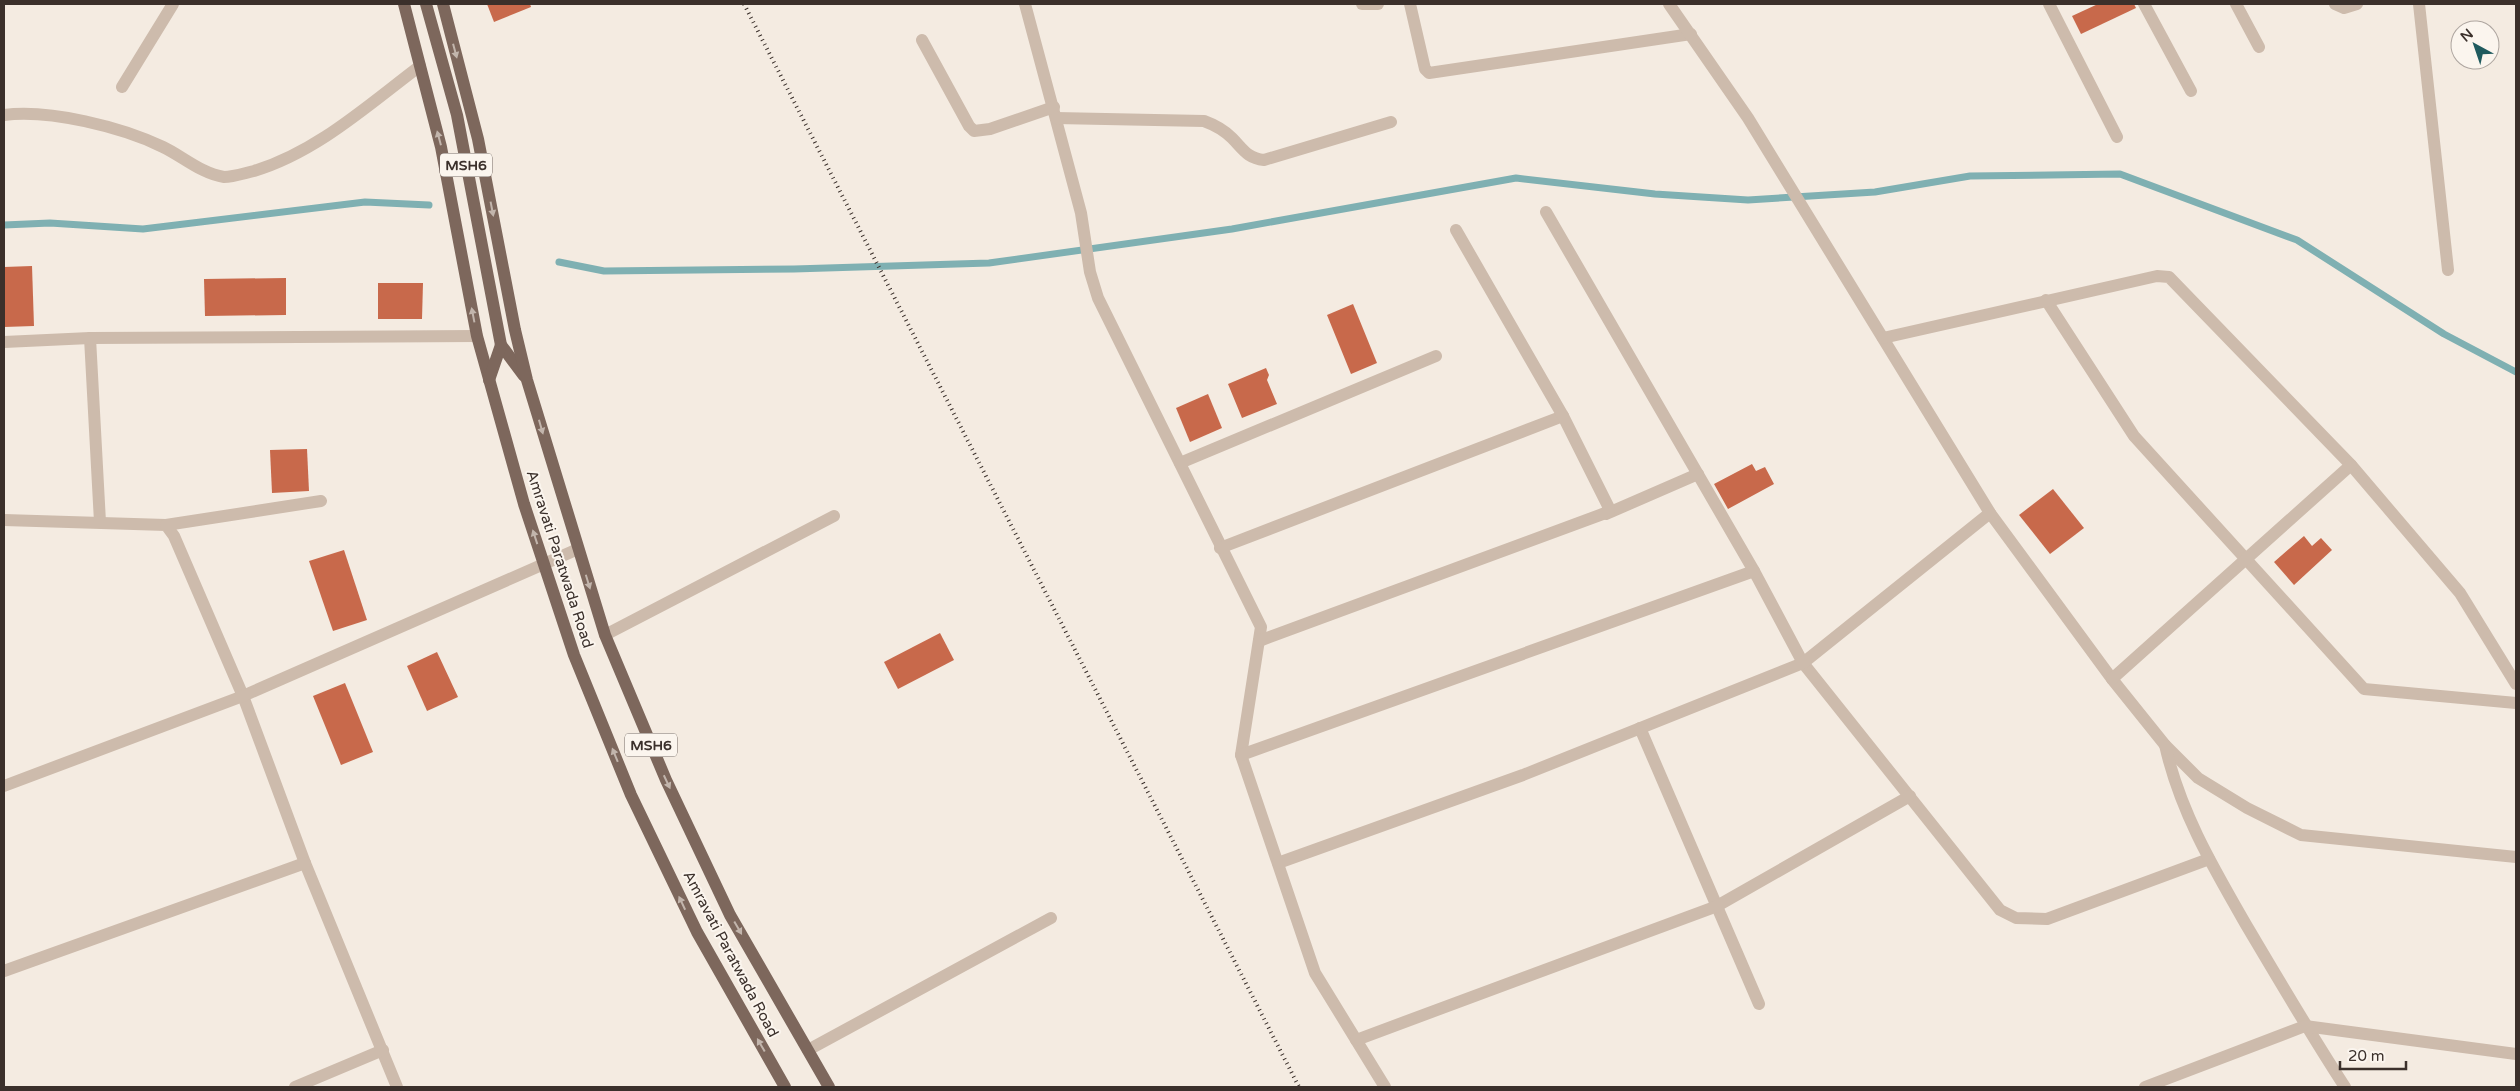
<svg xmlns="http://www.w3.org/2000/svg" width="2520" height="1091" font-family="'Varela Round',sans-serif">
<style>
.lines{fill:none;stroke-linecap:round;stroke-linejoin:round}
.stream{stroke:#7fb0b2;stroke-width:7}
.building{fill:#c8694b}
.minor{stroke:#cdbbac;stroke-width:12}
.major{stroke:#7d675c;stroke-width:12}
.rail{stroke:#3b302b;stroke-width:4;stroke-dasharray:1 4;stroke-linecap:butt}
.oneway{fill:#c2b5ac}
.labels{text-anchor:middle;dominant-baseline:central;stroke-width:4;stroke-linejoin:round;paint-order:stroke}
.shield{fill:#fbf5ee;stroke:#756b66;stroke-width:1}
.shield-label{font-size:14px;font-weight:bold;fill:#3b302b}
.street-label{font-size:15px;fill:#3b302b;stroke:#fbf5ee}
</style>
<rect width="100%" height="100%" fill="#f4ebe1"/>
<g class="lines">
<g class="stream">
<polyline points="4,225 50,223 143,229 365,202 429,205"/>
<polyline points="559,262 604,271 794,269 989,263 1232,229 1516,178 1655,194 1748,200 1875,192 1970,176 2120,174 2297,240 2444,334 2516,372"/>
</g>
</g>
<g class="building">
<polygon points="487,4 530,4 531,7 494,22"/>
<polygon points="2098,4 2134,4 2136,8 2081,34 2072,16"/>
<polygon points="32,266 34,326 4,327 4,267"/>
<polygon points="286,278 286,315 205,316 204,279"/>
<polygon points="378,283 423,283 422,319 378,319"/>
<polygon points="1353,304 1377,363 1351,374 1327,315"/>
<polygon points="1266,368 1269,375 1267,380 1277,404 1242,418 1228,384"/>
<polygon points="1208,394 1222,428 1190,442 1176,408"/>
<polygon points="307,449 309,491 272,493 270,450"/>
<polygon points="1752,464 1756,471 1765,467 1774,484 1728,509 1714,484"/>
<polygon points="2053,489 2084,528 2050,554 2019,515"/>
<polygon points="2304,536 2312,546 2321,538 2332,550 2294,585 2274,562"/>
<polygon points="344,550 367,620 333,631 309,561"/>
<polygon points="940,633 954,660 898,689 884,662"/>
<polygon points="437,652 458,697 427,711 407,666"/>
<polygon points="345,683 373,752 341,765 313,696"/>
</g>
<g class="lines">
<g class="minor">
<polyline points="1025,4 1081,213 1090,272 1098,298 1261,627 1241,755 1315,973 1385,1087"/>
<polyline points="1362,4 1378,4"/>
<polyline points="1410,4 1425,69 1429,73 1691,34"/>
<polyline points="1669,4 1748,118 1990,513 2112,679 2165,745 2198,778 2247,808 2301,835 2516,857"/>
<polyline points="2049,4 2117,137"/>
<polyline points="2144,4 2191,91"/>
<polyline points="2236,4 2259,47"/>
<polyline points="2335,4 2344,8 2357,4"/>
<polyline points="2419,4 2448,270"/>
<polyline points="922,40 969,126 974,131 990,129 1054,107"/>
<polyline points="122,87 173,4"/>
<path d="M4 115C49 109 122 127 163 147 182 156 202 174 224 177 233 177 245 173 254 171 317 152 368 105 420 66"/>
<path d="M1056 118 1204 121C1215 125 1224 130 1232 138 1243 149 1247 158 1264 160L1391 122"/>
<polyline points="1546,212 1754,571 1803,663 2000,910 2016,918 2047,919 2209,859"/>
<polyline points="2046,300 2134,436 2364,689 2516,703"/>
<polyline points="90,338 100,522"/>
<polyline points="1883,338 2157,276 2169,277 2351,465 2460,593 2516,684"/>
<polyline points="4,342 90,338 477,336"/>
<polyline points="1180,463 1436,356"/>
<polyline points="1606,514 1698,474"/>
<polyline points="4,520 166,525 174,536 243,696 305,863 397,1087"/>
<polyline points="166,525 321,501"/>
<polyline points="1220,548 1563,416"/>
<polyline points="605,635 834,516"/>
<polyline points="1259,641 1608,512 1609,508 1563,416 1456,230"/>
<polyline points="2112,679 2351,465"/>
<polyline points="1640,728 1759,1004"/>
<path d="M2165 745C2180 812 2214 869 2248 928 2280 982 2311 1035 2345 1087"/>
<polyline points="1241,755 1754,571"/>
<polyline points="4,786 243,696 578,549"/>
<polyline points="1278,863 1523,775 1803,663 1990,513"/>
<polyline points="4,971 305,863"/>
<polyline points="1356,1040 1717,906 1910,796"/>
<polyline points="808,1050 1051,918"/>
<polyline points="295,1087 383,1050"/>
<polyline points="2145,1087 2305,1026 2516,1054"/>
</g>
<g class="major">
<polyline points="404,4 441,147 477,336 524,504 574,655 631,795 697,932 785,1087"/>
<polyline points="426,4 457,115 501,345 524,376"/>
<polyline points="443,4 478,139 515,330 527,380 605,635 666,780 730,915 829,1087"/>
<polyline points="489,380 501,345"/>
</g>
<polyline class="rail" points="744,4 1299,1087"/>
</g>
<defs><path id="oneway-solid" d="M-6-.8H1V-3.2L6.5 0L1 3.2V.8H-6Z" transform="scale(1.25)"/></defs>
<g class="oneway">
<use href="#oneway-solid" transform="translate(455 51) rotate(75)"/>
<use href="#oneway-solid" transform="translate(439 138) rotate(-105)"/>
<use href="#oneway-solid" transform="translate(492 209) rotate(79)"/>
<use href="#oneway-solid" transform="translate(473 315) rotate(-101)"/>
<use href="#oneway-solid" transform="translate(541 427) rotate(74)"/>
<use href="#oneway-solid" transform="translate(535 537) rotate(-108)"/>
<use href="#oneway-solid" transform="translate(588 582) rotate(73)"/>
<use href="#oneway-solid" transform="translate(615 755) rotate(-112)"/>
<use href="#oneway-solid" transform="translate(667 782) rotate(65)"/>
<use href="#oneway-solid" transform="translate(682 903) rotate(-115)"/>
<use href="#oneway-solid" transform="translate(738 928) rotate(60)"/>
<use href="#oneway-solid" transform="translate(761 1045) rotate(-120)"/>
</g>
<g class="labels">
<g class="shield">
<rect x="440" y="153.5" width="52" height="23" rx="4"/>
<rect x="625" y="733.5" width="52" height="23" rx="4"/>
</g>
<g class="shield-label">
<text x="466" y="165">MSH6</text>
<text x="651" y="745">MSH6</text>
</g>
<g class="street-label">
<text transform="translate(560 559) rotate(72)">Amravati Paratwada Road</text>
<text transform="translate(731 954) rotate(62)">Amravati Paratwada Road</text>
</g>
</g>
<rect width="2520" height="1091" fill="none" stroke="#3b302b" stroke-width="10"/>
<g transform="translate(2475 45) rotate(320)"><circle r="24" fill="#fbf5ee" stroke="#aea6a0"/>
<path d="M0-4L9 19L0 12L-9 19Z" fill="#1f5a5e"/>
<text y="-8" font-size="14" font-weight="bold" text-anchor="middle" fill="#3b302b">N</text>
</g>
<path d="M2340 1061v8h66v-8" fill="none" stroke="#3b302b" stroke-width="2.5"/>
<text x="2348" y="1061" font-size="15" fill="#3b302b" stroke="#fbf5ee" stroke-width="4" paint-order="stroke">20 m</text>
</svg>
